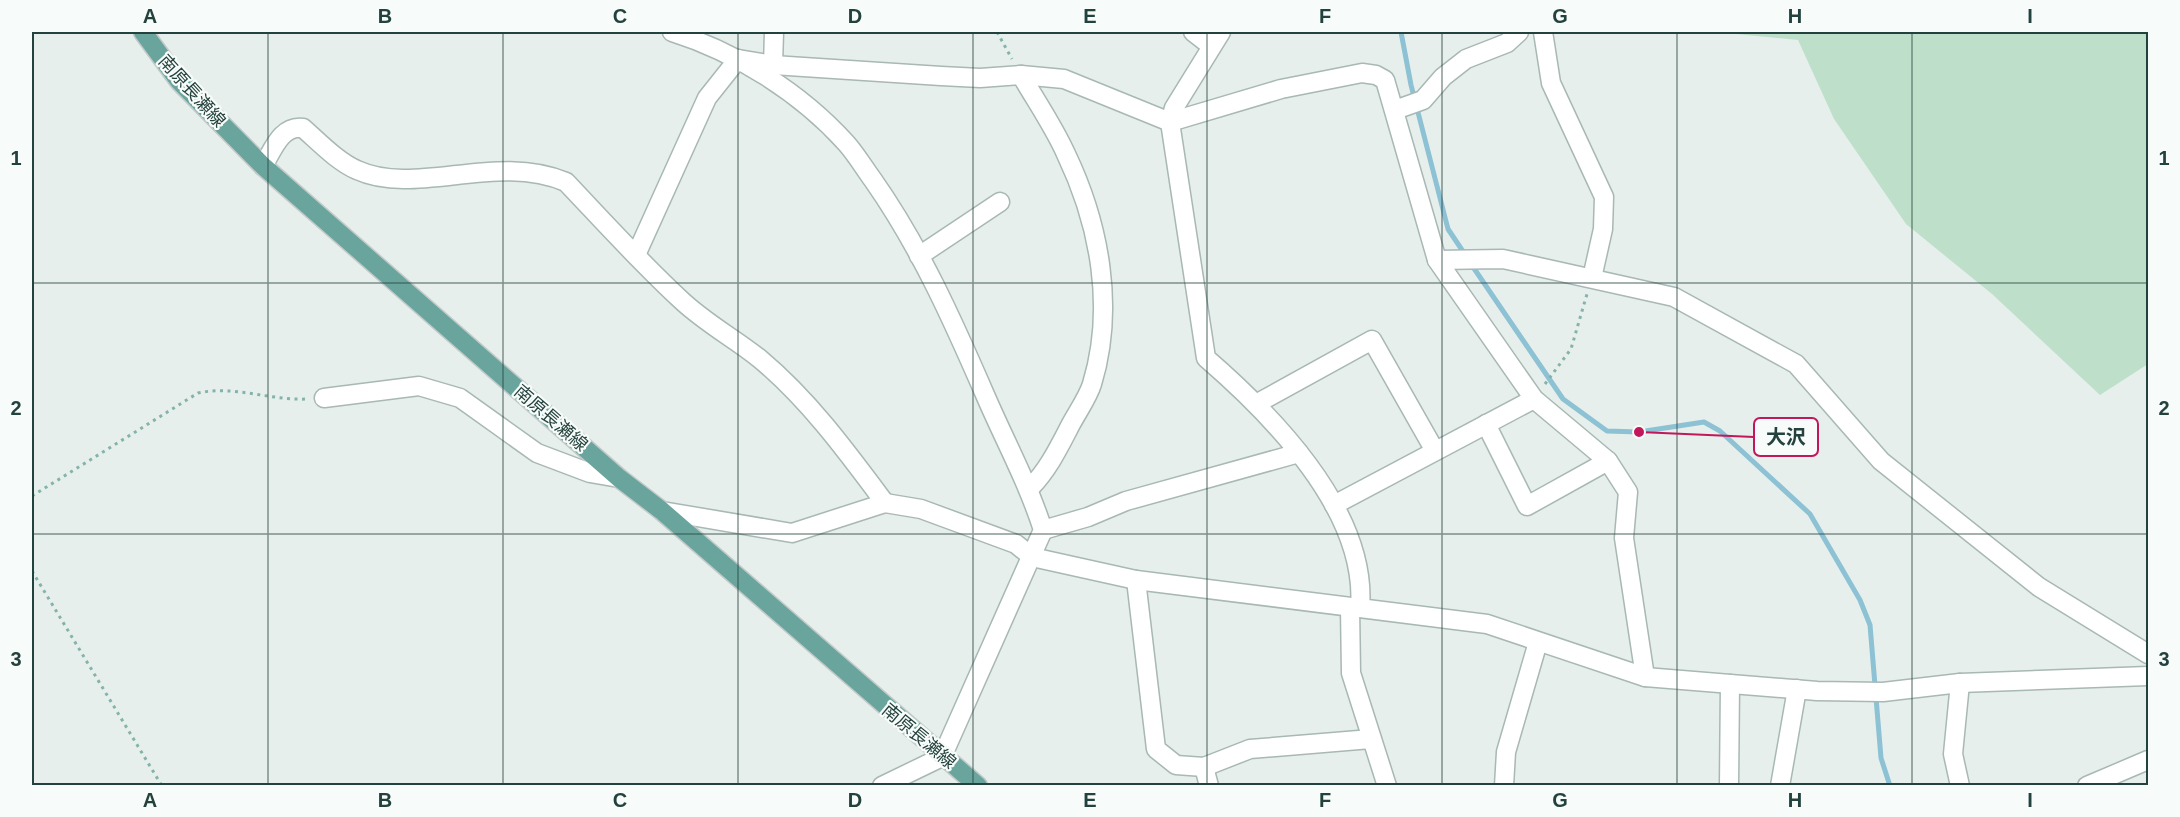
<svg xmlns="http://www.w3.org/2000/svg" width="2180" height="817" font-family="Helvetica,'Noto Sans JP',sans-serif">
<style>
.green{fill:#bee0cb}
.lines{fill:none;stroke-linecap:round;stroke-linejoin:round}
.stream{stroke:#8dc1d4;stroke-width:5}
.minor-casing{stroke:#a8b8b4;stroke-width:21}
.major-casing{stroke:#c2cac9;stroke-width:21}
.path{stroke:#85b3aa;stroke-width:3;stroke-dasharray:3 4.5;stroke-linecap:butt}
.minor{stroke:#fff;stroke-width:18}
.major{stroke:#69a59c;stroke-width:18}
.grid{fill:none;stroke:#24423d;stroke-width:1.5;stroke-opacity:0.55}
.labels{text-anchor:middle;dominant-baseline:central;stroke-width:4.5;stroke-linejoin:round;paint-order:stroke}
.street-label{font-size:18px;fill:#24423d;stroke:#f7fbf9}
.leader{fill:none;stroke:#c2185b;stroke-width:2}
.callout-dot{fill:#c2185b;stroke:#f7fbf9;stroke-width:2}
.callout{fill:#f7fbf9;stroke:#c2185b;stroke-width:2}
.callout-label{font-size:20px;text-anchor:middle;font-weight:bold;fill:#24423d}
.neatline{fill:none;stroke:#24423d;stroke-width:2}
.grid-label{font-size:20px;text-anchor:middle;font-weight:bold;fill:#24423d}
</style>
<rect width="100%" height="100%" fill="#e6efec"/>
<polygon class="green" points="1715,32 2148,32 2148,364 2100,395 1992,294 1906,224 1834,119 1798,40"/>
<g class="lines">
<g class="stream">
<polyline points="1401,32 1411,85 1448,229 1466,256"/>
<polyline points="1471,264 1563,399 1607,431 1639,432 1704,422 1720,431 1810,514 1860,600 1870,625 1881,758 1890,786"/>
</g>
<defs>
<g id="minor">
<path d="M672 32C736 52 801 93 846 143 856 154 864 168 873 180 920 247 953 321 986 397 1005 441 1028 483 1043 530L942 757 882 786"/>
<polyline points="1193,32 1211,46"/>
<path d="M1221 32 1174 108 1170 122 1206 358C1273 416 1368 512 1360 608"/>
<polyline points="1543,32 1551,83 1604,197 1603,229 1592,278"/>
<polyline points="738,59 773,65 941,76 980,78 1021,75 1064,79 1170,122 1281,89 1362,73 1376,75 1385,80 1437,260 1534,399 1608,461 1628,492 1624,538 1645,677"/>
<polyline points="773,65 774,32"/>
<path d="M1021 75C1036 101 1054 127 1066 154 1100 225 1115 308 1092 384 1088 397 1078 411 1071 424 1059 447 1048 470 1030 488"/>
<polyline points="1395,110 1423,100 1443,77 1466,59 1507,43 1519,32"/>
<path d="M263 166C273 150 281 125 303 128 319 142 338 162 357 170 416 197 496 152 566 182 603 221 640 262 680 299 705 323 734 338 760 359 809 400 847 452 885 503"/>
<polyline points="636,255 707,98 738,59"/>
<polyline points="919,256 1000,202"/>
<polyline points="1437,260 1503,259 1674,297 1796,364 1881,461 2039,587 2148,654"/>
<polyline points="324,398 419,386 460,398 537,453 590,473 619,478"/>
<polyline points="1256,404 1372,340 1435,451"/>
<polyline points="1486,424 1527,506 1608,461"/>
<polyline points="1334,505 1534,399"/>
<polyline points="662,511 792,533 885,503 921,509 1016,544 1032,557 1136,580 1487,624 1645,677 1817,691 1883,692 1960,683 2148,676"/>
<polyline points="1043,530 1088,517 1126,501 1299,453"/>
<polyline points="1136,580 1156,749 1176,765 1204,767 1250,749 1371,739"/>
<polyline points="1350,607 1351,673 1387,786"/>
<polyline points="1960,683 1953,754 1960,786"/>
<polyline points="1204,767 1209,786"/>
<polyline points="1504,786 1506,752 1538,642"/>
<polyline points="1729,786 1730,684"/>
<polyline points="1780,786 1797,689"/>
<polyline points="2087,786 2148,760"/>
</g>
<polyline id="major" points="143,32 179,81 263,166 619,478 662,511 978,786"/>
</defs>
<use href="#minor" class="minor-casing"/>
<use href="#major" class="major-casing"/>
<g class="path">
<polyline points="997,32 1012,59"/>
<polyline points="1545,384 1571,349 1587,294"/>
<path d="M32 496 198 393C235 385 271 401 308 399"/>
<polyline points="32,571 162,786"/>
</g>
<use href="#minor" class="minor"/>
<use href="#major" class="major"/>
</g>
<path class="grid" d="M268 32V786M503 32V786M738 32V786M973 32V786M1207 32V786M1442 32V786M1677 32V786M1912 32V786M32 283H2148M32 534H2148"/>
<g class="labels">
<g class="street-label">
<text transform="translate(192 91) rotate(48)">南原長瀬線</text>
<text transform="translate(551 418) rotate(41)">南原長瀬線</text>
<text transform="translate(919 736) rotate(40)">南原長瀬線</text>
</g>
</g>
<path class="leader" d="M1639 432L1754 437"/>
<circle class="callout-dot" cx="1639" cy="432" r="6"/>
<rect class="callout" x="1754" y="418" width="64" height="38" rx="6"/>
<g class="callout-label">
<text x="1786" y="444">大沢</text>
</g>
<rect width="2180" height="817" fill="none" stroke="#f7fbf9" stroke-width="66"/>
<rect x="33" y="33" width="2114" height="751" class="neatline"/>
<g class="grid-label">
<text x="150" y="23">A</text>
<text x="385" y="23">B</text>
<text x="620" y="23">C</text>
<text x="855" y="23">D</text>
<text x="1090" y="23">E</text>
<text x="1325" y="23">F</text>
<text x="1560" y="23">G</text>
<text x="1795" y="23">H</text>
<text x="2030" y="23">I</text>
<text x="16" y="165">1</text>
<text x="2164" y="165">1</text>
<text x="16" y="415">2</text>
<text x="2164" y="415">2</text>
<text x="16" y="666">3</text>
<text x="2164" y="666">3</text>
<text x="150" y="807">A</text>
<text x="385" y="807">B</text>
<text x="620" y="807">C</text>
<text x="855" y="807">D</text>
<text x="1090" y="807">E</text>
<text x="1325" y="807">F</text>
<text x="1560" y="807">G</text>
<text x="1795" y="807">H</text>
<text x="2030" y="807">I</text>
</g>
</svg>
